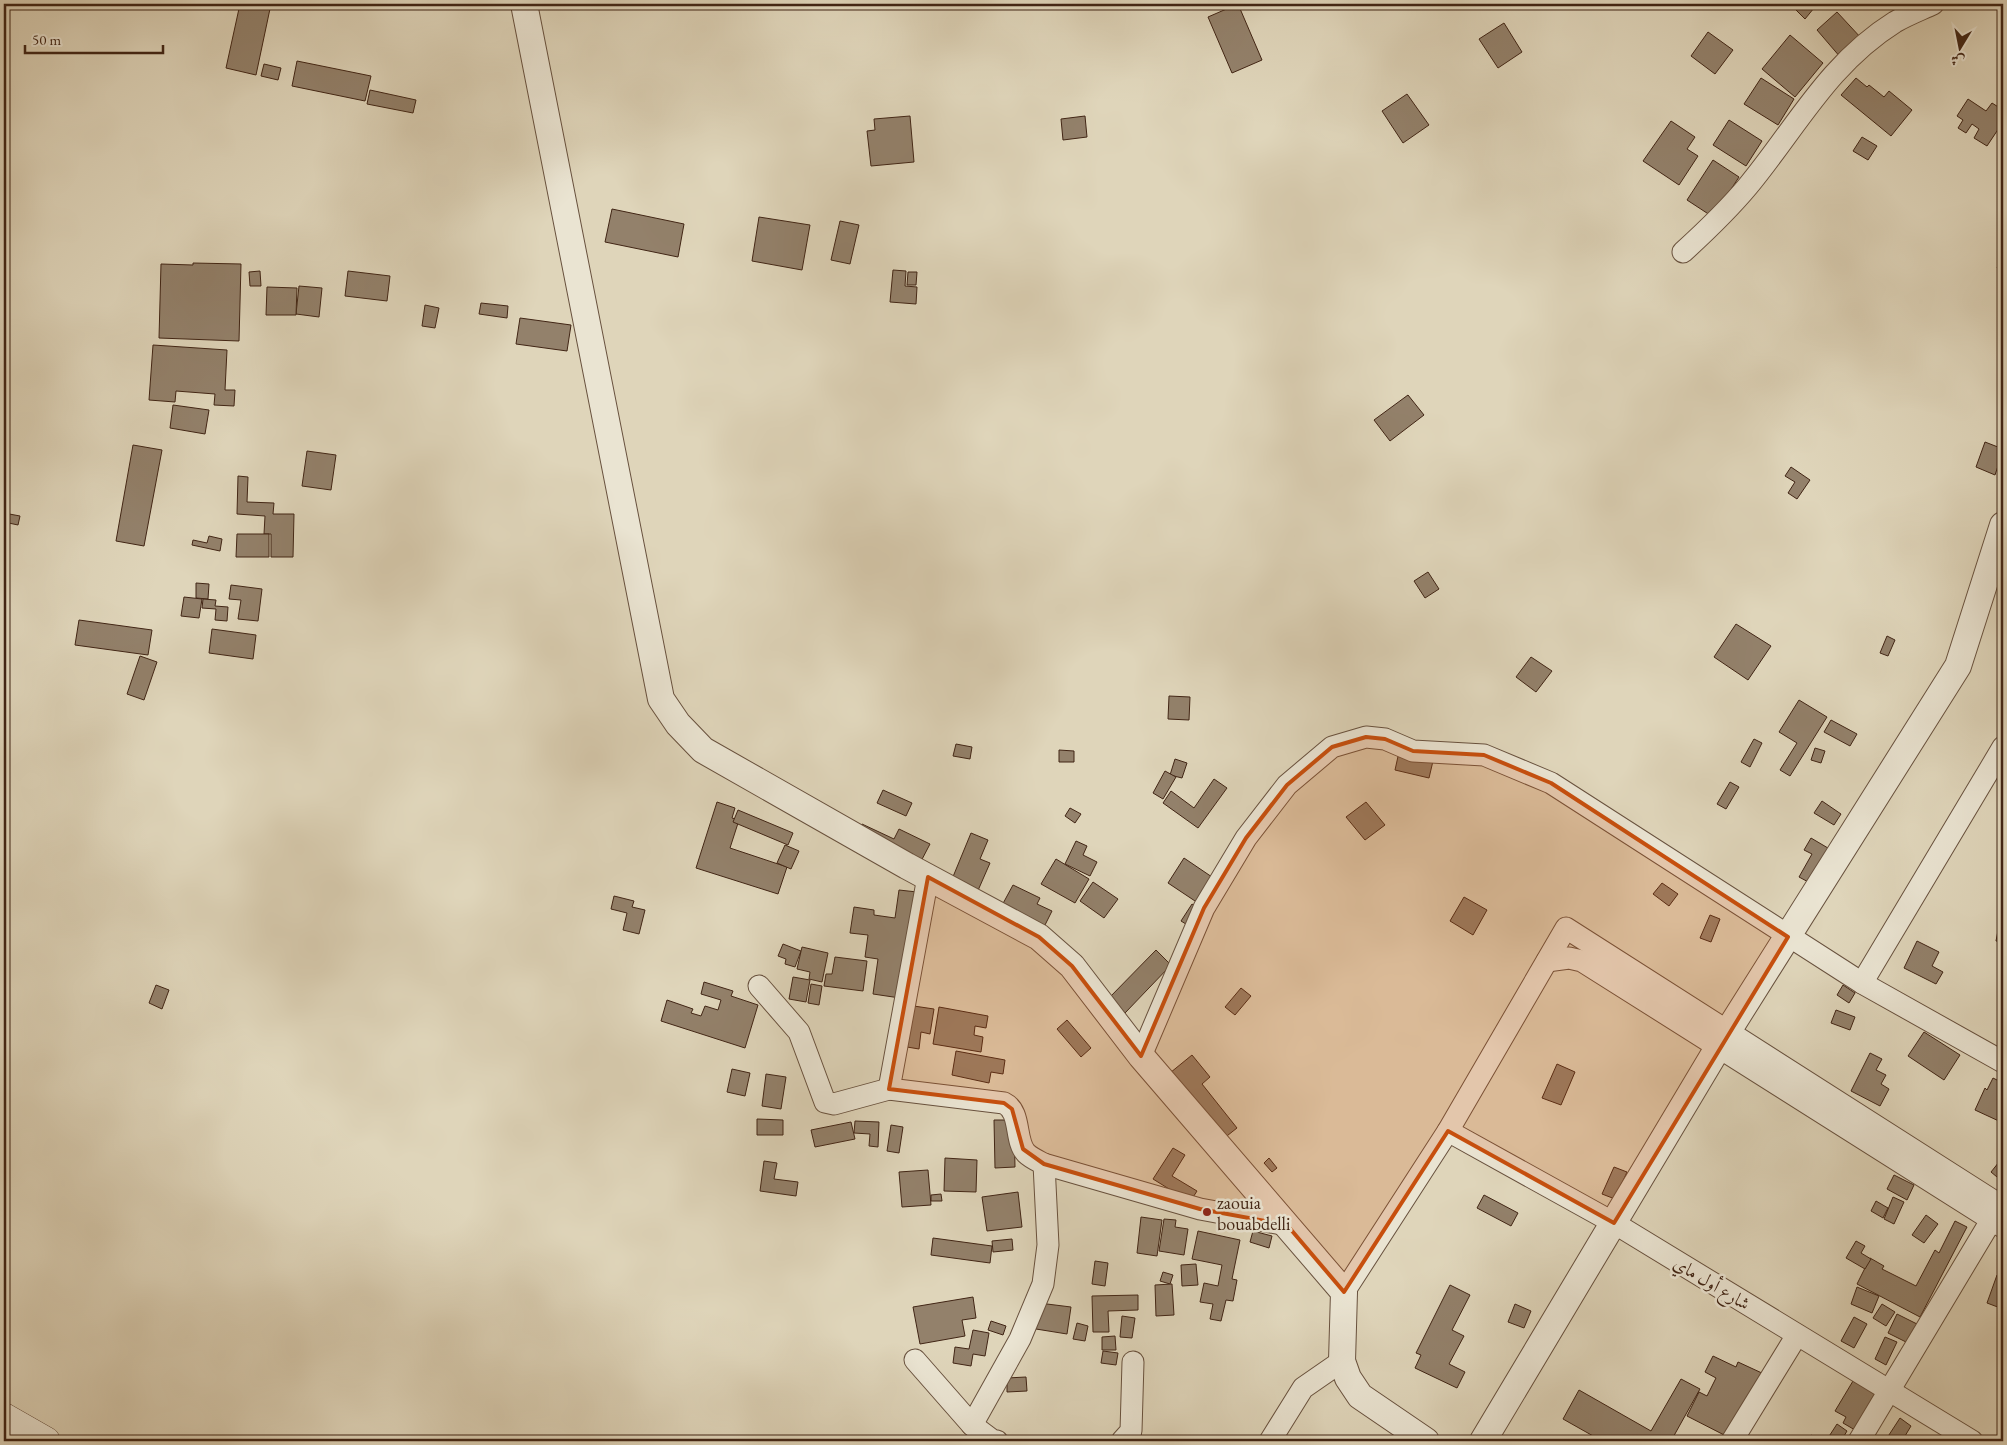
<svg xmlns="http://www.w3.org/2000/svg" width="2007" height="1445" font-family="'EB Garamond',Amiri,serif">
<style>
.building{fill:#93816b;stroke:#412515}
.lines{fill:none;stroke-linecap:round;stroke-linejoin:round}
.minor-casing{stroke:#68513e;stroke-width:23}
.tertiary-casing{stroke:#68513e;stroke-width:28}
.secondary-casing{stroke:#412515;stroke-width:29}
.minor{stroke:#eae4d2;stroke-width:21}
.tertiary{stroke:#eae4d2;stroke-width:26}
.secondary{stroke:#eae4d2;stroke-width:28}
.marked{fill:#c74f0e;fill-opacity:0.2;stroke:#c74f0e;stroke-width:4;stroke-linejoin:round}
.poi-dot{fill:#8f2418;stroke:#eae4d2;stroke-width:2}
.labels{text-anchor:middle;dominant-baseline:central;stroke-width:5;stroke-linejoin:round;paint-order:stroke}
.poi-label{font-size:18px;fill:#412515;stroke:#eae4d2;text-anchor:start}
.street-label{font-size:18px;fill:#412515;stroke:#eae4d2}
</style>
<rect width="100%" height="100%" fill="#dfd5ba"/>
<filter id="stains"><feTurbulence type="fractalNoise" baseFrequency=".004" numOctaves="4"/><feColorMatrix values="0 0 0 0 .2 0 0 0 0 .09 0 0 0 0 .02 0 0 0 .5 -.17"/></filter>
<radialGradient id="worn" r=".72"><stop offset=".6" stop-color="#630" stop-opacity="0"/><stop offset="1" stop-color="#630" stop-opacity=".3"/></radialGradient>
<g class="building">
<polygon points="240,4 271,4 256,75 226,68"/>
<polygon points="1238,4 1262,60 1232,73 1208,17"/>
<polygon points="1790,4 1810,4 1814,8 1805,19"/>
<polygon points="1837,12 1862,39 1841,58 1817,30"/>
<polygon points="1504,23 1522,52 1498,68 1479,39"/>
<polygon points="1708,32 1733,50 1715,74 1691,56"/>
<polygon points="1790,35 1823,63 1795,97 1762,69"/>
<polygon points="297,61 371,76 365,101 292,86"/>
<polygon points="264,64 281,68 278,80 261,76"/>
<polygon points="1761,78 1794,99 1778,125 1744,104"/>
<polygon points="1856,78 1867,87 1869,85 1884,97 1889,91 1912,110 1891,136 1841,95"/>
<polygon points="370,90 416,100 413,113 367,104"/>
<polygon points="1407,94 1429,125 1403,143 1382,111"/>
<polygon points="1968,99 1986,111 1992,103 2003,110 2003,122 1987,146 1974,138 1979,129 1972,124 1966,133 1958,128 1963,120 1957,116"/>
<polygon points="910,116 914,162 871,166 867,131 875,130 874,119"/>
<polygon points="1085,116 1087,137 1063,140 1061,119"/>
<polygon points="1729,120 1762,141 1746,166 1713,145"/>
<polygon points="1671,121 1695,137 1687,149 1698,156 1679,185 1643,161"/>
<polygon points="1862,137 1877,146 1868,160 1853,151"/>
<polygon points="1713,160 1739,177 1713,217 1687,200"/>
<polygon points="612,209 684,224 678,257 605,242"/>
<polygon points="759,217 810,225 802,270 752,261"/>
<polygon points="840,221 859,225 850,264 831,260"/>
<polygon points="2003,258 2003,271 1997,268"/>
<polygon points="193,263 241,264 239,341 159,338 161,264 193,265"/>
<polygon points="893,270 906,271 905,286 917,287 916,304 890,302"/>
<polygon points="260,271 261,286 250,286 249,272"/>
<polygon points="348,271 390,276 387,301 345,296"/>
<polygon points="908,272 917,272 916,285 907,285"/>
<polygon points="299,286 322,288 319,317 296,314"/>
<polygon points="267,287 297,288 296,315 266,315"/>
<polygon points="481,303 508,306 507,318 479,314"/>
<polygon points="425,305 439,308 435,328 422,326"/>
<polygon points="520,318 571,325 567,351 516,344"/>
<polygon points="153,345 227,350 225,390 235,390 234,406 214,405 215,394 176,391 175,402 149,400"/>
<polygon points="1408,395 1424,415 1390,441 1374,420"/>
<polygon points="173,405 209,410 205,434 170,428"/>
<polygon points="1985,442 2003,449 2003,468 1998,466 1995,475 1976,467"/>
<polygon points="133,445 162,450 144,546 116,541"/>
<polygon points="307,451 336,455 331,490 302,486"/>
<polygon points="1791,467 1810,480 1797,499 1788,493 1795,482 1785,476"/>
<polygon points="238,476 248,477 247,502 274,503 273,514 294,514 293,557 271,557 271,534 264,534 265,516 237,514"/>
<polygon points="4,513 20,516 18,525 4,522"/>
<polygon points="237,534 269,534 269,557 236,557"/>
<polygon points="209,536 222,539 220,551 192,545 193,540 207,543"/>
<polygon points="1428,572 1439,589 1425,598 1414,581"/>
<polygon points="196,583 209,584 208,599 196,598"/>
<polygon points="231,585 262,589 258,621 238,619 241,600 229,599"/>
<polygon points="184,597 202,599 199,618 181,616"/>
<polygon points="203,599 216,600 215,606 228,607 227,621 215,620 216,609 202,608"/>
<polygon points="79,620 152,630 148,655 75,645"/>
<polygon points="1736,624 1771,646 1748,680 1714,657"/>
<polygon points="212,629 256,635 253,659 209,653"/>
<polygon points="1887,636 1895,640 1888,656 1880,653"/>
<polygon points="140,656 157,662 144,700 127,694"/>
<polygon points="1531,657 1552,671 1536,692 1516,677"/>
<polygon points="1169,696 1190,697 1189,720 1168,719"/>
<polygon points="1799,700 1827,717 1790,776 1780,770 1797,743 1779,732"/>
<polygon points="1831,720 1857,734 1850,746 1824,732"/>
<polygon points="1754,739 1762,743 1750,767 1741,762"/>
<polygon points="956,744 972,747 970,759 953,756"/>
<polygon points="1815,748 1825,751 1821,763 1811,760"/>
<polygon points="1059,750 1074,751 1074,762 1059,762"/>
<polygon points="1399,752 1433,761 1429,778 1395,770"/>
<polygon points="1175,759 1187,763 1182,778 1170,775"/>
<polygon points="1165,771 1176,777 1163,799 1153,793"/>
<polygon points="1214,779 1227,788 1198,828 1163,803 1171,791 1194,808"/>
<polygon points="1730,782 1739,787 1726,809 1717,804"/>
<polygon points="883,790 912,803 906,816 877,803"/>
<polygon points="1822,801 1841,814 1834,825 1814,813"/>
<polygon points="717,802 735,808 732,818 739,820 730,848 787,867 778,894 696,868"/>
<polygon points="1366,802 1385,825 1365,840 1346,817"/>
<polygon points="1070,808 1081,814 1075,823 1065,816"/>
<polygon points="738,810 793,833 788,845 733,822"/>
<polygon points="862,824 894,839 899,829 930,844 918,867 856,838"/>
<polygon points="971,833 988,840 980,859 990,863 976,895 950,884"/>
<polygon points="1811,838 1833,851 1814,885 1799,877 1812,854 1804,850"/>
<polygon points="1076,841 1087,846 1083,855 1097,862 1090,876 1065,864"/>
<polygon points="785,845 799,851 791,869 777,863"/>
<polygon points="1184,858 1212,877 1207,909 1168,883"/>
<polygon points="1056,859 1089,879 1075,903 1041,884"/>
<polygon points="1093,882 1118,899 1104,918 1080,901"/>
<polygon points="1662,883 1678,894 1669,906 1653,894"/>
<polygon points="1013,885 1040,898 1037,904 1052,911 1042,931 1000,909"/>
<polygon points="899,890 917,892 900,998 873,994 878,959 865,957 868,935 850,933 854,907 874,910 874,915 895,918"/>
<polygon points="614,896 634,901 632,907 645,910 639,934 623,930 627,913 611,909"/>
<polygon points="1464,897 1487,910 1473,935 1450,921"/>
<polygon points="1192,904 1204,912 1194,929 1181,921"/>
<polygon points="2003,904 2003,942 1996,941"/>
<polygon points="1710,915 1720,919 1711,942 1700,938"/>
<polygon points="1917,941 1939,952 1932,966 1943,972 1936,984 1904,968"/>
<polygon points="783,944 801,951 795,967 785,964 786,959 778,956"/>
<polygon points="802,947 828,953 822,982 809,979 810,972 797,969"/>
<polygon points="1156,950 1171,965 1125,1013 1109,998"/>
<polygon points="835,957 867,961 863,991 824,986 826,974 832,974"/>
<polygon points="793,977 810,980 806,1002 789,999"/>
<polygon points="704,982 733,991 731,996 758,1005 745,1048 661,1021 667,1000 693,1009 691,1013 701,1016 705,1006 718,1010 721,1000 701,994"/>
<polygon points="811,984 822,986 819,1005 808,1003"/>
<polygon points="156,985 169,990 162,1009 149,1003"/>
<polygon points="1843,985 1855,993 1849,1003 1837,995"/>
<polygon points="1241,988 1251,996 1235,1015 1225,1007"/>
<polygon points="907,1005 934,1009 930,1034 921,1032 919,1049 901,1046"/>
<polygon points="939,1007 988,1016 986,1028 975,1026 974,1035 983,1037 981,1052 933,1044"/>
<polygon points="1836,1010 1855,1017 1850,1030 1831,1023"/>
<polygon points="1067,1020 1091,1048 1081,1057 1057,1029"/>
<polygon points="1924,1032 1960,1055 1944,1080 1908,1056"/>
<polygon points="956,1051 1005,1060 1003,1074 991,1072 989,1083 952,1075"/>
<polygon points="1870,1053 1882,1059 1876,1070 1886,1075 1881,1084 1889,1089 1880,1106 1851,1091"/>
<polygon points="1192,1055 1210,1077 1202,1084 1237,1128 1218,1143 1165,1077"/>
<polygon points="1557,1064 1575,1072 1561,1105 1542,1098"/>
<polygon points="732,1069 750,1073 745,1096 727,1092"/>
<polygon points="766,1074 786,1077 781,1109 762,1106"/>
<polygon points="1993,1078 2003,1083 2003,1116 2001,1122 1975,1110 1985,1088 1987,1090"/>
<polygon points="757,1119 783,1120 783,1135 757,1135"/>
<polygon points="994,1120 1014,1120 1015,1167 995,1168"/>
<polygon points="855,1121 879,1122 878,1147 869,1146 870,1134 854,1133"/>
<polygon points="851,1122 855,1139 815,1147 811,1130"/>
<polygon points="891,1125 903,1127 899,1153 887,1151"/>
<polygon points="1173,1148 1185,1155 1172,1176 1197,1191 1190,1202 1153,1179"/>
<polygon points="2003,1157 2003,1182 1991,1172"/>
<polygon points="945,1158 977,1160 976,1192 944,1191"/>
<polygon points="1269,1158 1277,1168 1272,1172 1264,1163"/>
<polygon points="764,1161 777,1163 774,1179 798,1182 796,1196 760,1191"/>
<polygon points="1614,1167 1627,1172 1615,1199 1602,1194"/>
<polygon points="928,1170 931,1205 902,1207 899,1172"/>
<polygon points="1894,1175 1914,1185 1907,1200 1887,1189"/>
<polygon points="1018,1192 1022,1227 987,1231 982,1197"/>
<polygon points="941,1194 942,1201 931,1201 931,1195"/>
<polygon points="1484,1195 1518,1213 1511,1226 1477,1208"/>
<polygon points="1893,1197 1904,1202 1894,1224 1884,1219"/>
<polygon points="1876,1201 1888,1208 1883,1218 1871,1211"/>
<polygon points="1926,1215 1938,1224 1924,1243 1912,1235"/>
<polygon points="1141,1217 1162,1220 1157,1256 1137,1253"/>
<polygon points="1164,1219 1176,1220 1175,1227 1188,1229 1184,1255 1159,1251"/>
<polygon points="1955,1221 1967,1227 1920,1317 1857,1284 1870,1258 1884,1266 1882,1269 1916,1286 1935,1250 1939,1253"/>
<polygon points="1198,1231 1240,1240 1232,1279 1237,1280 1233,1301 1226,1300 1221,1321 1210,1319 1213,1304 1200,1302 1204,1283 1218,1286 1222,1265 1192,1259"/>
<polygon points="1253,1231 1272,1236 1269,1248 1250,1242"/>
<polygon points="933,1238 992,1246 990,1263 931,1255"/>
<polygon points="1012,1239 1013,1250 993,1252 992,1241"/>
<polygon points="1856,1241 1865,1246 1861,1253 1871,1259 1865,1269 1846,1258"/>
<polygon points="1095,1261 1108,1263 1105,1286 1092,1284"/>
<polygon points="1196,1264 1198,1285 1182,1286 1181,1265"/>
<polygon points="1163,1272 1173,1275 1170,1284 1160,1281"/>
<polygon points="1997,1275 2003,1278 2003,1309 1987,1303"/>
<polygon points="1172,1284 1174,1315 1156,1316 1155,1285"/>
<polygon points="1450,1285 1470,1295 1452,1330 1464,1336 1449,1364 1465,1372 1457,1388 1415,1368 1421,1355 1416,1353"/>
<polygon points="1857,1287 1879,1296 1872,1313 1851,1304"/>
<polygon points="1138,1295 1138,1310 1108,1311 1109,1332 1093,1332 1092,1296"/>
<polygon points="973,1297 976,1318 962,1320 965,1336 920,1344 913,1307"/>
<polygon points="1039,1303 1071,1307 1067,1334 1036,1329"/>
<polygon points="1515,1304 1531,1311 1524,1328 1508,1322"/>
<polygon points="1882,1304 1895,1312 1886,1326 1873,1318"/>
<polygon points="1897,1314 1919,1325 1910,1344 1888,1333"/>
<polygon points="1122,1316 1135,1318 1132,1338 1120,1337"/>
<polygon points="1854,1317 1867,1324 1854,1348 1841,1341"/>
<polygon points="991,1321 1006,1326 1003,1335 988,1330"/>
<polygon points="1077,1323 1088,1326 1085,1341 1073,1339"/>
<polygon points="973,1330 989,1333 985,1356 973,1354 971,1366 953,1363 955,1347 969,1349"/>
<polygon points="1115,1336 1116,1350 1102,1350 1102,1337"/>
<polygon points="1885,1337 1897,1342 1886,1365 1875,1359"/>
<polygon points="1103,1351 1118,1353 1116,1365 1101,1363"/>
<polygon points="1713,1356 1736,1367 1738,1362 1764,1374 1730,1438 1687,1416 1699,1392 1707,1396 1716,1378 1705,1372"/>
<polygon points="1026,1377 1027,1391 1007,1392 1007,1378"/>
<polygon points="1681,1379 1700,1389 1671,1441 1602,1441 1563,1419 1579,1390 1651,1431"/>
<polygon points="1853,1381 1876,1394 1855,1430 1843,1423 1846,1417 1835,1411"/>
<polygon points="1900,1418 1911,1426 1902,1441 1885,1441"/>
<polygon points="1837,1424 1847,1431 1841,1441 1826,1441"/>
<polygon points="1811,1435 1821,1441 1807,1441"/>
</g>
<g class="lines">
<defs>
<g id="minor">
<path d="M1683 252C1706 231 1728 210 1748 186 1796 128 1828 64 1895 22 1907 15 1920 10 1933 4"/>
<path d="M928 877 889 1089 1004 1103C1022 1112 1014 1140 1026 1153 1031 1158 1038 1161 1044 1164L1200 1209 1287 1225"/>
<polyline points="1547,961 1569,958 1582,961 2003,1227"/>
<polyline points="1862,983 2003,747"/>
<polyline points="759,986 799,1032 825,1102 834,1104 889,1089"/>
<polyline points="1141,1056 1204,908 1246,838 1287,785 1332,747 1366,737 1385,739 1413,751 1484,755 1551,783 1862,983 2003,1062"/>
<polyline points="1448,1131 1614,1223 1972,1441"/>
<polyline points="1344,1292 1448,1131 1566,928 2003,1207"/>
<polyline points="915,1360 972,1425 1020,1339 1043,1284 1048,1245 1044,1164"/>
<polyline points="972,1425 992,1440 997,1441"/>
<polyline points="1122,1441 1131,1431 1133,1362"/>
<polyline points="1270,1441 1303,1388 1342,1361"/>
<polyline points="1732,1441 1797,1335"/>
<polyline points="1859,1441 1992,1219"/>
</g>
<g id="tertiary">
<polyline points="524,4 661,699 678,724 703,750 907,866 1039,937 1072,966 1141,1056 1344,1292 1342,1361 1348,1378 1360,1396 1426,1441"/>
<polyline points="1483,1441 1728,1031 1958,666 2003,525"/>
</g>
<polyline id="secondary" points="4,1417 46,1441"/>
</defs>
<use href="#minor" class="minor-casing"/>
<use href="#tertiary" class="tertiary-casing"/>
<use href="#secondary" class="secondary-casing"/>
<use href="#minor" class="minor"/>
<use href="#tertiary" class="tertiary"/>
<use href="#secondary" class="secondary"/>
</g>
<path class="marked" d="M1366 737 1385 739 1413 751 1484 755 1551 783 1788 937 1614 1223 1448 1131 1344 1292 1287 1225 1200 1209 1044 1164 1023 1149 1012 1109 1004 1103 889 1089 928 877 1039 937 1072 966 1141 1056 1204 908 1246 838 1287 785 1332 747Z"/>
<circle class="poi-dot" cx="1207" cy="1212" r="5"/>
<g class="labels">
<g class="poi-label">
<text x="1217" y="1202">zaouia<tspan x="1217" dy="21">bouabdelli</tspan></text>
</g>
<g class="street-label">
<text transform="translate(1712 1283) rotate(31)">شارع أول ماي</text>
</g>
</g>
<rect width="2007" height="1445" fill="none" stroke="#dfd5ba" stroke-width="20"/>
<rect x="5" y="5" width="1997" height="1435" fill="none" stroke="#412515" stroke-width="2.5"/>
<rect x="10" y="10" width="1987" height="1425" fill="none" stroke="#412515"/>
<g transform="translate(1960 48) rotate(190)" stroke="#eae4d2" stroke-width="4" paint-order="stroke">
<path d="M0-4L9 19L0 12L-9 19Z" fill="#412515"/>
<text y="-8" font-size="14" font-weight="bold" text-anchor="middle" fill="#412515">ش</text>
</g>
<path d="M25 45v8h138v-8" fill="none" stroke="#412515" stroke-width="2.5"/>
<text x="32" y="45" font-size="15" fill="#412515" stroke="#eae4d2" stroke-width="4" paint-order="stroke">50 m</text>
<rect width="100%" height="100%" filter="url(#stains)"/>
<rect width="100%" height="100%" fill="url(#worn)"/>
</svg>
